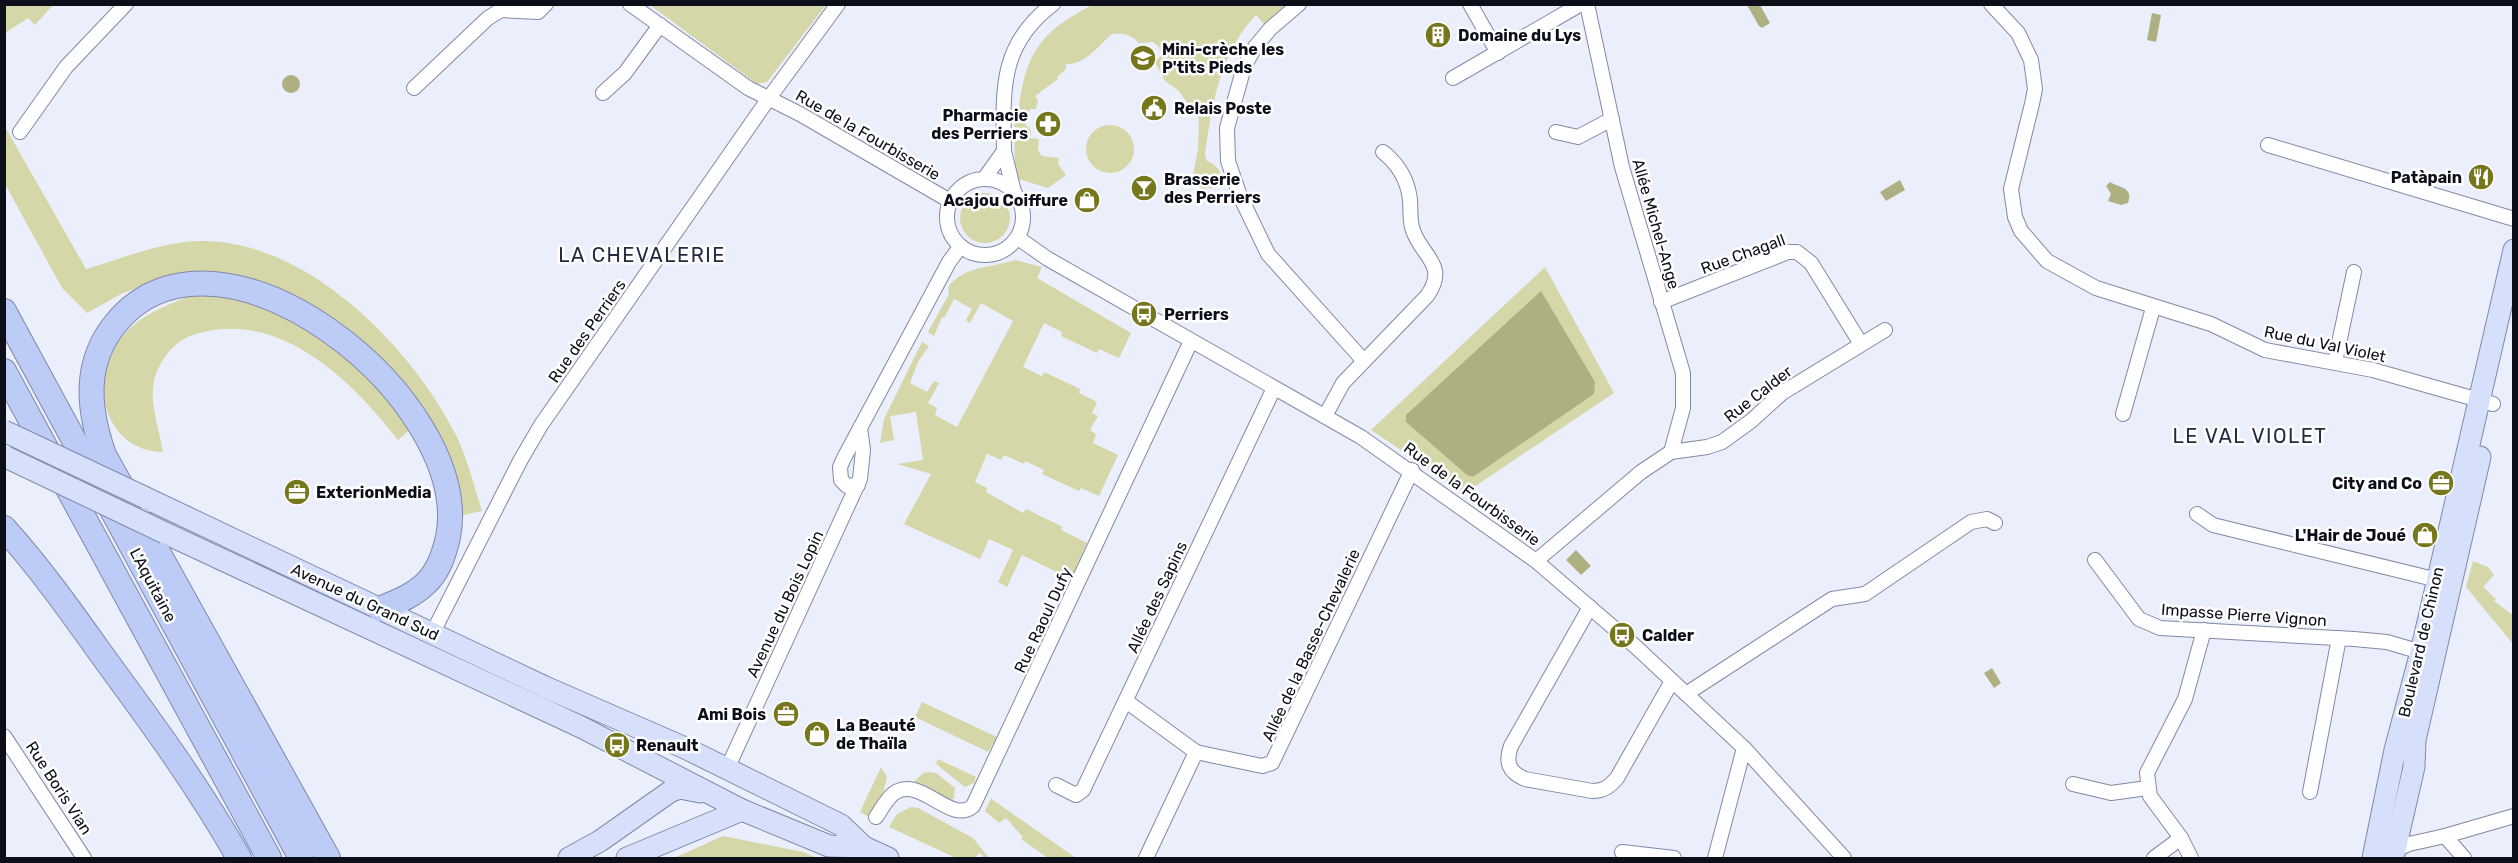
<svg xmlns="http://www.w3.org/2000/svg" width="2518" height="863" font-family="Rubik,sans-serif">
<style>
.green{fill:#d5d7a8}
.water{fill:#afb082}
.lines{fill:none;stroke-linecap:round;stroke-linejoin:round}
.street-casing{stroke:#8089a6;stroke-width:16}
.primary-casing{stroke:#7f89aa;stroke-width:23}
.highway-casing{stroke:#7f89aa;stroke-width:26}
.street{stroke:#fff;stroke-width:14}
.primary{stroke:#d7e0fa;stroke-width:21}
.highway{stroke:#bdcbf7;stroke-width:24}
.primary-bridge-casing{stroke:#7f89aa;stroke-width:23;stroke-linecap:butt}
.primary-bridge{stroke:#d7e0fa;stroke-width:21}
.labels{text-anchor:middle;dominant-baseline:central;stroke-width:5;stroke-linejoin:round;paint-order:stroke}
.poi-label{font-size:16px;font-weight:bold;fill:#0c0f1a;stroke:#fff;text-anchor:start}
.street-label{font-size:16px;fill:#0c0f1a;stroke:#fff}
.quarter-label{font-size:20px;letter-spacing:1.5px;fill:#232a42;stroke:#fff}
</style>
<rect width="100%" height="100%" fill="#ebeffc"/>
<g class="green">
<polygon points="5,5 7,4 53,5 35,25 28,18 5,33"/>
<polygon points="650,5 826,5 767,82 757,84"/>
<path d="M1092 5H1286L1264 24 1256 15C1220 52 1212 105 1205 154L1207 161C1220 166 1226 177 1215 187L1202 189 1196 184 1193 176 1198 148 1199 119 1178 90 1165 81 1155 62 1162 55 1159 47 1153 42 1138 43C1133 34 1121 33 1112 34 1098 46 1085 65 1066 64V69L1057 77 1058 79 1035 96 1038 100 1036 109H1030L1028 120 1024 123 1031 130 1030 138 1039 139 1038 150 1042 156 1059 158 1058 164 1066 175 1048 188 1015 178 1014 113 1019 108C1026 50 1043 31 1092 5Z"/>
<path d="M4 125 86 269C125 258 165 240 205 241 311 243 413 349 457 437 468 460 474 487 482 511L450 518 419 422 398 440C350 379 280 309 196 334 173 340 155 365 153 388 151 407 160 433 163 452 119 452 96 409 105 368 107 357 116 345 123 336 138 317 162 307 185 298L155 281 123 293 87 313 62 288 5 184Z"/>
<circle cx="1110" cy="149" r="24"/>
<circle cx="985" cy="218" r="25"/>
<path d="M1015 260 1042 267 1037 278 1131 333 1119 358 1099 349 1097 353 1061 336 1062 332 1044 323 1023 367 1042 376 1044 372 1080 389 1079 393 1097 402 1092 413 1098 416 1090 430 1096 434 1093 443 1118 455 1099 496 1081 488 1079 491 1042 474 1044 470 1025 461 1024 464 1004 455 1001 460 987 454 975 482 987 488 986 492 1023 513 1026 509 1063 527 1061 530 1087 543 1071 579 1022 555 1007 587 998 582 1013 550 989 539 980 559 904 524 931 474 897 464 923 460 916 412 890 416 894 440 880 443 884 419 922 342 929 346 918 362 910 383 927 392 934 381 939 383 928 403 937 408 935 415 957 427 1013 321 981 303 970 323 966 320 972 309 954 299 944 318 942 317 934 336 928 332 949 294 948 287C965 265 991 268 1015 260Z"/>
<polygon points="1545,267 1614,393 1465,493 1371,430"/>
<polygon points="2473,561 2488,567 2494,575 2483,587 2496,599 2494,601 2513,615 2513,644 2466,587"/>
<polygon points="922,702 997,737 988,752 915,717"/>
<polygon points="938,759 976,777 974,783 965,787 936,764"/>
<polygon points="881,767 887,777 880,807 873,819 860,812"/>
<polygon points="930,772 936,773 955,788 954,799 947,800 917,786 914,782 923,773"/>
<polygon points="991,798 993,800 1076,858 1048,858 1021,839 1023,837 1006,818 999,823 985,811"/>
<polygon points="911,807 918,808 973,838 989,858 984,858 980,853 975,857 976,858 956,858 889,827 897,814"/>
<polygon points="723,836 803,852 817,858 674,858"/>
</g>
<g class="water">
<polygon points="1747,5 1760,5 1770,23 1762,28 1759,26"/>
<polygon points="2152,13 2161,15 2156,42 2147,40"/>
<circle cx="291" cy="84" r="9"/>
<polygon points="1900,180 1905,190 1886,201 1880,192"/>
<path d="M2110 182C2119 188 2134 187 2128 203L2121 205 2108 201 2111 194 2106 186Z"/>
<polygon points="1541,291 1595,382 1594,394 1483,470 1473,477 1467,475 1406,422 1406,415"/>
<polygon points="1576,550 1591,566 1581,575 1566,560"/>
<polygon points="1992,668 2001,683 1994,688 1984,673"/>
</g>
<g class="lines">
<defs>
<g id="street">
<polyline points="630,4 748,88 800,114 950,201"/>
<polyline points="1299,4 1270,29 1255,47 1244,67 1227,128 1228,161 1240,196 1268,254 1363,360"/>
<polyline points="1470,4 1498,53"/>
<polyline points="1587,4 1622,167 1683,373 1683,408 1671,452"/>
<polyline points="1991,4 2018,33 2031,60 2035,89 2032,104 2011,189 2015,217 2021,231 2047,261 2096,288 2211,324 2265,350 2373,370 2493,404"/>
<polyline points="1453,78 1581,4"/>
<polyline points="414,88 488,18 501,10 538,12 546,4"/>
<polyline points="603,93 625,73 660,25"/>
<polyline points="20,132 66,67 126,4"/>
<polyline points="1556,132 1578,137 1612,119"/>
<polyline points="2268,145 2514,219"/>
<path d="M1004 151C1003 90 999 45 1053 4"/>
<circle cx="985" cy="217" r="38"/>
<polyline points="984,179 1004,151 1014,192"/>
<polyline points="1018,238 1048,259 1361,437 1536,561 1636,647 1744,748 1844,858"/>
<polyline points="1661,302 1788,252 1797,252 1811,263 1861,344"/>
<polyline points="2335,362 2354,272"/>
<polyline points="2123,414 2153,308"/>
<path d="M1325 416 1343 383 1427 296C1448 266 1424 258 1414 233 1409 223 1411 211 1410 200 1408 181 1398 164 1383 152"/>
<polyline points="858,485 847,486 841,480 840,467 844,458 949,262 960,247"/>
<polyline points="2197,514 2213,525 2446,582"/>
<polyline points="2095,560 2139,619 2160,628 2354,639 2387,642 2421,652"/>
<polyline points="1536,561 1641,472 1671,452 1707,447 1722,442 1751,421 1782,393 1885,330"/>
<path d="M1590 607 1511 746C1505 763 1509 772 1525 779L1592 791C1604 791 1609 787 1617 778L1672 681"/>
<polyline points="432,634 520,461 541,425 769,98 838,4"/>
<polyline points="1686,694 1832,599 1865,594 1971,522 1987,519 1995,523"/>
<polyline points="1126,701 1196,752 1262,766 1272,763 1412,470"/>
<polyline points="4,736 84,858"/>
<polyline points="727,769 860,479 863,450 860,428"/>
<polyline points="2073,784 2111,793 2147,788"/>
<polyline points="1056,785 1076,795 1083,790 1274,388"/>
<polyline points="2310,792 2339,638"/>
<path d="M876 817C881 810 886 800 893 794 920 773 950 826 973 806L1191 341"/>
<polyline points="2445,836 2464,858"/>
<polyline points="2392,851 2409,844 2445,836 2514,816"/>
<polyline points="1622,852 1674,858"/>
<polyline points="1146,858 1196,752"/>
<polyline points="1715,858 1744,748"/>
<polyline points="2154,858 2181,838"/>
<polyline points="2191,858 2181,838 2150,796 2147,773 2185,699 2204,630"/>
</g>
<g id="primary">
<polyline points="146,498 545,687 685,748 841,825 864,847 888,858"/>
<polyline points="165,533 581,727 742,810 829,846 864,847"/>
<polyline points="569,858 600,841 671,791 680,788 700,792"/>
<polyline points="627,858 742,810"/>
<polyline points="2373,858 2395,750 2421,652 2514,250"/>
<polyline points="2393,858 2414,767 2415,740 2480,457"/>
</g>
<g id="highway">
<polyline points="4,311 301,858"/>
<polyline points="4,371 269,858"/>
<path d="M4 528C42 570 74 616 107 662 154 726 200 789 239 858"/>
<path d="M328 858 104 455C88 409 83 363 116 323 219 197 475 401 448 537 444 555 438 573 424 585 411 597 396 602 380 609"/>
</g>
</defs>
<use href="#street" class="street-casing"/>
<use href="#primary" class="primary-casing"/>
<use href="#highway" class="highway-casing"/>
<use href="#street" class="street"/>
<use href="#primary" class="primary"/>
<use href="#highway" class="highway"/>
<defs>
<g id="primary-bridge">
<polyline points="4,431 146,498"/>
<polyline points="6,457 165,533"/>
</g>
</defs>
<use href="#primary-bridge" class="primary-bridge-casing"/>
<use href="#primary-bridge" class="primary-bridge"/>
</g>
<defs>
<symbol id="building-disc" viewBox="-11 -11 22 22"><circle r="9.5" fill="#76761c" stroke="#fff"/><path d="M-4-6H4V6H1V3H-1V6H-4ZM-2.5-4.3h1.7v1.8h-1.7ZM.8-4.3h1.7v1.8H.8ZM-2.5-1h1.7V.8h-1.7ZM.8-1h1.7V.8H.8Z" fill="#fff"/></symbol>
<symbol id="school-disc" viewBox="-11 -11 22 22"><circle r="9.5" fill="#76761c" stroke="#fff"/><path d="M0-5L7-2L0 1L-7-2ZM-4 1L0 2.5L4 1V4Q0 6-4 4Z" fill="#fff"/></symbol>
<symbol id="civic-disc" viewBox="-11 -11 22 22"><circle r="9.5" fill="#76761c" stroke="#fff"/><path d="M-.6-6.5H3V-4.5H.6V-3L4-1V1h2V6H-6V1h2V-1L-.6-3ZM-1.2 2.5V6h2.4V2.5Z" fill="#fff"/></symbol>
<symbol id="pharmacy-disc" viewBox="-11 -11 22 22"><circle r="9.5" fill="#76761c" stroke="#fff"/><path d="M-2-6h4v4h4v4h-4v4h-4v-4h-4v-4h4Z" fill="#fff"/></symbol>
<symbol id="restaurant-disc" viewBox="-11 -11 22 22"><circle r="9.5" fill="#76761c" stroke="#fff"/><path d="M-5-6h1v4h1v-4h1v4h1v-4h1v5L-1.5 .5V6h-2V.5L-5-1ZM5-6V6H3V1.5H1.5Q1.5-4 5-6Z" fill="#fff"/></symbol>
<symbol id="bar-disc" viewBox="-11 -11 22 22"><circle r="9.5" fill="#76761c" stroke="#fff"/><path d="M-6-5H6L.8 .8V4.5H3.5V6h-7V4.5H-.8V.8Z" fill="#fff"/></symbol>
<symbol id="shop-disc" viewBox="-11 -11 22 22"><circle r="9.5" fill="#76761c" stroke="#fff"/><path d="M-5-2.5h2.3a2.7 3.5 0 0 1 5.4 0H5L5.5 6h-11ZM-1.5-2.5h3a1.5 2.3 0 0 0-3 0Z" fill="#fff"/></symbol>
<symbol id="bus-disc" viewBox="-11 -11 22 22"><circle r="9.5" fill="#76761c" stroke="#fff"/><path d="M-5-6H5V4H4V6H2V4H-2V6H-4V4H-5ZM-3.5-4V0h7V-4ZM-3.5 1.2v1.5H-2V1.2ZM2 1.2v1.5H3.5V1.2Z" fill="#fff"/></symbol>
<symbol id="office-disc" viewBox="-11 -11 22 22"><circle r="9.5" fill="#76761c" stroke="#fff"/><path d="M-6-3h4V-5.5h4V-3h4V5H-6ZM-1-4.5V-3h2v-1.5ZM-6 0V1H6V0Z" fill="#fff"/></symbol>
</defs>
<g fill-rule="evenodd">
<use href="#building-disc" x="1423" y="20" width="30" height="30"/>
<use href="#school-disc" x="1128" y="43" width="30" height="30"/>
<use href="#civic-disc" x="1139" y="93" width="30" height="30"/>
<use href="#pharmacy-disc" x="1033" y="109" width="30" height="30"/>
<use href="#restaurant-disc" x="2466" y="162" width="30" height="30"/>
<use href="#bar-disc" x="1129" y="173" width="30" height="30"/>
<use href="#shop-disc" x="1072" y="185" width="30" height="30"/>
<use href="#bus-disc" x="1129" y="299" width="30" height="30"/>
<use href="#office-disc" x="2426" y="468" width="30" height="30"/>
<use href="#office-disc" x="282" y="477" width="30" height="30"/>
<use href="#shop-disc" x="2410" y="520" width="30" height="30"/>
<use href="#bus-disc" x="1607" y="620" width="30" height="30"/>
<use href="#office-disc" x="771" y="699" width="30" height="30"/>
<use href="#shop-disc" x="802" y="719" width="30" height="30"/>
<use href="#bus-disc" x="602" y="730" width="30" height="30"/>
</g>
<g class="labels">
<g class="poi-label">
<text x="1458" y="35">Domaine du Lys</text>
<text x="1162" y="49">Mini-crèche les<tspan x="1162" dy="18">P'tits Pieds</tspan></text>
<text x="1174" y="108">Relais Poste</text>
<text x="1028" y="115" text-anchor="end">Pharmacie<tspan x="1028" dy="18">des Perriers</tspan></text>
<text x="2462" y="177" text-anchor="end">Patàpain</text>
<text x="1164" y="179">Brasserie<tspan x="1164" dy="18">des Perriers</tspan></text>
<text x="1068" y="200" text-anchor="end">Acajou Coiffure</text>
<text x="1164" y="314">Perriers</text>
<text x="2422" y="483" text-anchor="end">City and Co</text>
<text x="316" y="492">ExterionMedia</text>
<text x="2406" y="535" text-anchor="end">L'Hair de Joué</text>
<text x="1642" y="635">Calder</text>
<text x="766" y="714" text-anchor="end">Ami Bois</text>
<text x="836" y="725">La Beauté<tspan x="836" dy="18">de Thaïla</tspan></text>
<text x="636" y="745">Renault</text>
</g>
<g class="street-label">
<text transform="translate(868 135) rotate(30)">Rue de la Fourbisserie</text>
<text transform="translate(1656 224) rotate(74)">Allée Michel-Ange</text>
<text transform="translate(1743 254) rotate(-20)">Rue Chagall</text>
<text transform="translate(587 331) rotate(-55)">Rue des Perriers</text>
<text transform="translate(2325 344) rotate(12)">Rue du Val Violet</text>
<text transform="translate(1758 394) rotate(-38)">Rue Calder</text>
<text transform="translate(1472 494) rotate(36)">Rue de la Fourbisserie</text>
<text transform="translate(153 585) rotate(62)">L'Aquitaine</text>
<text transform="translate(1157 597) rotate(-65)">Allée des Sapins</text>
<text transform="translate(365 602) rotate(25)">Avenue du Grand Sud</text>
<text transform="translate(785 604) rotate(-65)">Avenue du Bois Lopin</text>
<text transform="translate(2244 615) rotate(4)">Impasse Pierre Vignon</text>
<text transform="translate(1043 620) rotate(-65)">Rue Raoul Dufy</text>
<text transform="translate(2421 642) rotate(-77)">Boulevard de Chinon</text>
<text transform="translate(1311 645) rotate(-65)">Allée de la Basse-Chevalerie</text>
<text transform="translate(59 788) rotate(57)">Rue Boris Vian</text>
</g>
<g class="quarter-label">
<text x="642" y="255">LA CHEVALERIE</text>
<text x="2250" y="436">LE VAL VIOLET</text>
</g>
</g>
<rect width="2518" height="863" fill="none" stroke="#0c0f1a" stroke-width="12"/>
</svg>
